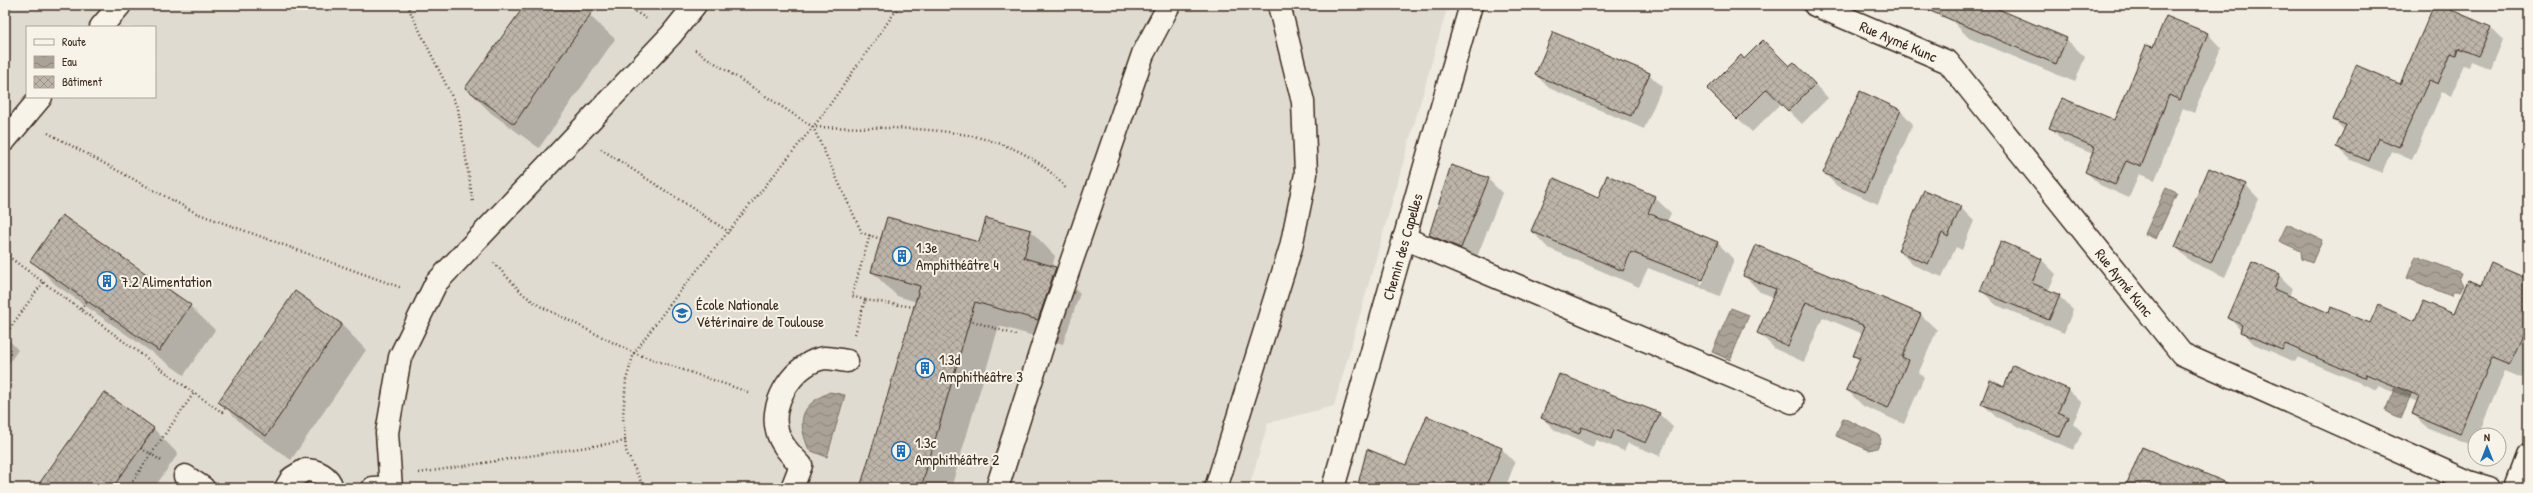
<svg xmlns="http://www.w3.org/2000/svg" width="2533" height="493" font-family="'Patrick Hand',sans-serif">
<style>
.built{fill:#e0dbd0;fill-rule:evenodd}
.water{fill:url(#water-waves);stroke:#7e7266}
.shadow{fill:#0003;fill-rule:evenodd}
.building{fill:url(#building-cross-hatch);stroke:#3b2a1e}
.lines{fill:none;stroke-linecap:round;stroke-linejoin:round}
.minor-casing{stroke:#3b2a1e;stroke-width:25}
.path{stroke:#3b2a1e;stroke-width:2.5;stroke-dasharray:1 3;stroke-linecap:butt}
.minor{stroke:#f7f3e8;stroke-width:22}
.labels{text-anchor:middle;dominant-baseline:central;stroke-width:4;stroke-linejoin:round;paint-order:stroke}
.street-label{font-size:15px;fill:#3b2a1e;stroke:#f7f3e8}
.poi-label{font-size:15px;fill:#3b2a1e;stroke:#f7f3e8;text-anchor:start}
</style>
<defs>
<pattern id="water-waves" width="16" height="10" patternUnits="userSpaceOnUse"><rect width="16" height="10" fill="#aaa296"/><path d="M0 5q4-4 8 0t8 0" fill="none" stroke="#8c847a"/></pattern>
<pattern id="building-cross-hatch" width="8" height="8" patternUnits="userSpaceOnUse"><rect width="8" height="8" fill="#bdb5aa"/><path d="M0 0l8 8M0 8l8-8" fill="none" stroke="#9b938a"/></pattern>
</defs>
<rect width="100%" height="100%" fill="#efebe0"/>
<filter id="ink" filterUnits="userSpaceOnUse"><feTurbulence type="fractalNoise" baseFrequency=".025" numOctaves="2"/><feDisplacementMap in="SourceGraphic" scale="8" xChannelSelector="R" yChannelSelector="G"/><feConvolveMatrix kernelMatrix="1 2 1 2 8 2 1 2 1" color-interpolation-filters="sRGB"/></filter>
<g filter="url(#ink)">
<path class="built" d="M5 5H1448L1334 406 1268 423 1249 488H5ZM27 27H155V97H27Z"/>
<g class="water">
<polygon points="2166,188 2177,193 2156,239 2145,234"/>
<polygon points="2287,224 2322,240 2312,263 2302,259 2301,251 2279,241"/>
<polygon points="2416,256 2461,273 2459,278 2463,285 2459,292 2453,292 2451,296 2407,278"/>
<polygon points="1731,308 1749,315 1730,360 1712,352"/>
<polygon points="2399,378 2415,385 2401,418 2385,411"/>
<path d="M830 392 845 395 827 457 809 450C797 420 799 406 830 392Z"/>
<polygon points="1843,418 1879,435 1881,440 1877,448 1869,450 1836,436"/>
</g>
<g class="shadow">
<polygon points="526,5 578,5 615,39 539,148 491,113 466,88"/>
<polygon points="1957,5 1986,5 2066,39 2085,57 2075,82 1969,38 1950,19"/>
<polygon points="2435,5 2490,27 2503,40 2491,69 2471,61 2469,67 2464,65 2451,96 2442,92 2412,160 2391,151 2382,173 2351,160 2338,147 2345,131 2334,120 2401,85"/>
<polygon points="2166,17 2208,34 2221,48 2194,113 2183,108 2155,180 2139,174 2129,198 2100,185 2086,172 2093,154 2064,142 2051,128 2115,121 2153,49"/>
<polygon points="1744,60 1789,68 1794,63 1828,98 1802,124 1781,103 1752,132 1708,89"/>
<polygon points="1649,74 1662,87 1644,129 1549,88 1536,75"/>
<polygon points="1901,111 1913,124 1878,204 1837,186 1824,173"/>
<polygon points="1488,179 1502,193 1475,262 1444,249 1430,235"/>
<polygon points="2245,184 2259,199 2225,277 2190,261 2176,247"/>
<path d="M1654 197 1671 213 1667 222 1718 243 1734 260 1720 296 1648 268 1639 287 1548 248 1532 231ZM1714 250H1716L1702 285H1700Z"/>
<polygon points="1960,207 1974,221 1962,250 1956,247 1942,277 1913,265 1899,251"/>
<polygon points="1031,231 1055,256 1052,267 1080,293 1063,344 999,326 951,488 861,488 917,302 897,296 872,272"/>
<polygon points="31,260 190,306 215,330 184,375 56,285"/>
<polygon points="2042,260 2056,274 2048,291 2059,296 2073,310 2064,333 1996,305 1982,291"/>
<polygon points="1744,275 1920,314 1937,330 1919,372 1924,377 1904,424 1863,406 1847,390 1859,361 1854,355 1863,334 1823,317 1804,362 1775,349 1759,333 1774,297 1760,292"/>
<polygon points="2279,275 2292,288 2289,297 2330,314 2370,324 2416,322 2455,316 2482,286 2528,280 2528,362 2522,378 2505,371 2478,435 2475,435 2473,446 2426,427 2413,414 2418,402 2378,386 2377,390 2298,357 2295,362 2254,344 2229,318"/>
<polygon points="296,292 342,325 366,350 291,460 244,426 220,402"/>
<polygon points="5,325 9,340 18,350 5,369"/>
<polygon points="2014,366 2068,390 2082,403 2073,423 2082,432 2074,450 1996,417 1982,403 2005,388"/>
<polygon points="104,393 154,429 178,454 154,488 37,488"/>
<polygon points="1659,414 1673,427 1660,456 1628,443 1624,451 1596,440 1593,447 1556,431 1542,418"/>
<polygon points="1501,448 1515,463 1507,483 1512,488 1357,488 1406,468"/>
</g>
<g class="building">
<polygon points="525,5 597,5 514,124 465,88"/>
<polygon points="1916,5 1989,5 2067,38 2056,64"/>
<polygon points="2434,5 2440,5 2491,27 2478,56 2458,48 2456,55 2451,53 2438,84 2429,80 2399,147 2378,138 2369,161 2336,147 2346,125 2333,120 2356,65 2400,84"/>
<polygon points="2166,16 2208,33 2180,100 2169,95 2141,167 2126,161 2115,185 2085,172 2095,147 2049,128 2062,98 2115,120 2146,45 2153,47"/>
<polygon points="1553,32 1650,73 1631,116 1535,75"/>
<polygon points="1763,40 1789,66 1794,62 1815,84 1788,111 1767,89 1737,119 1707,89 1741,55 1744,59"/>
<polygon points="1860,91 1901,110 1865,192 1823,173"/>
<polygon points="1451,165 1489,178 1461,248 1429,235"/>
<polygon points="2209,168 2246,184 2211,263 2175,247"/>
<polygon points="1607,175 1655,196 1648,213 1718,242 1703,280 1631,252 1623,271 1531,231 1554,178 1598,198"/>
<polygon points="1924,190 1961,206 1948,237 1942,233 1928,264 1898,251"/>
<polygon points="62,215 191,305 159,351 30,261"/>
<polygon points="887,217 979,242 986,218 1031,230 1024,258 1056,267 1038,320 975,302 921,488 860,488 920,286 871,272"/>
<polygon points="2001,241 2042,259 2032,283 2060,295 2049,320 1980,291"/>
<polygon points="1756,245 1921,314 1902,357 1908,360 1888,408 1846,390 1860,358 1853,356 1865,326 1806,302 1788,346 1757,333 1776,289 1743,276"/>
<polygon points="2252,262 2280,274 2274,289 2329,313 2331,307 2370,323 2378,305 2415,321 2423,301 2454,314 2468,280 2482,285 2491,263 2528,279 2528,325 2509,365 2492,358 2460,434 2412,414 2419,396 2366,374 2364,378 2285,344 2282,350 2240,332 2242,325 2228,318"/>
<polygon points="295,291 342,324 266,436 218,402"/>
<polygon points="2013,365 2068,389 2058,412 2069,417 2060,437 1981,404 1990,380 2004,387"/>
<polygon points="1559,374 1660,413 1646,443 1614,430 1611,439 1582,427 1579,434 1541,418"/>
<polygon points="104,392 154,428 141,448 112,488 36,488"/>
<polygon points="1427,416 1502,448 1485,488 1357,488 1367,449 1406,465"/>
<polygon points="2142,447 2239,488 2125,488"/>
</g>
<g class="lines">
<defs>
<g id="minor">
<path id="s1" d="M1815 5 1948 62 2182 354 2469 482 2489 488"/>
<polyline points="101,27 120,5"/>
<polyline points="5,140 41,97"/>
<polyline points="1404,238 1792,402"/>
<polyline points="185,476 203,488"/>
<path d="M286 488 292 478 305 470C317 470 329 476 332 488"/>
<polyline points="373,488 391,487"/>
<polyline points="391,488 387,433 400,357 436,283 671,35 695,5"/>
<path d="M792 488 801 465C791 455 780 444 777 430 769 402 796 361 825 358 832 358 840 360 847 361"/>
<polyline points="997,488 1043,344 1143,54 1169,5"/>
<polyline points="1216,488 1291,247 1306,174 1303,102 1279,5"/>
<path id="s2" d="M1333 488 1471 5"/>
<polyline points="2516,488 2528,456"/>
</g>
</defs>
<use href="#minor" class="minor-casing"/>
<g class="path">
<polyline points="407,5 458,109 473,202"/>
<polyline points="625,5 647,19"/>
<polyline points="695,50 813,127"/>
<polyline points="48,133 196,213 402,288"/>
<polyline points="601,149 729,232"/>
<path d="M881 239 862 233 813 127C896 130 1011 117 1067 190"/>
<polyline points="5,254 194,393"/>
<polyline points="494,263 523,294 538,305 634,353 751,393"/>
<polyline points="865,300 852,296 870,235"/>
<polyline points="81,309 87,301"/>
<polyline points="969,320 1016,335"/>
<polyline points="855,334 865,300 914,307"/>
<polyline points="5,335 43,282"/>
<polyline points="141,448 151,454 194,393 222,412 226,407"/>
<polyline points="419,473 626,441"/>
<polyline points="128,488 151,454 163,462"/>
<polyline points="644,488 626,451 623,416 626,380 634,353 673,300 821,117 900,5"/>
</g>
<use href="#minor" class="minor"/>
</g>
</g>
<defs>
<symbol id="building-ring" viewBox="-11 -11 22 22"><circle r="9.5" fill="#f7f3e8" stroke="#1f6fb2" stroke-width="1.5"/><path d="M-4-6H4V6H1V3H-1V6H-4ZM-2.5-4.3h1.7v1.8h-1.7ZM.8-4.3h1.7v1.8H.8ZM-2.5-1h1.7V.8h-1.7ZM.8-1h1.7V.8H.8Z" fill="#1f6fb2"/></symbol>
<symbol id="university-ring" viewBox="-11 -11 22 22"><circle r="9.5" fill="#f7f3e8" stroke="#1f6fb2" stroke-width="1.5"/><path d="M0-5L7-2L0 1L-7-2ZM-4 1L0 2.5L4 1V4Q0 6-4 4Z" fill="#1f6fb2"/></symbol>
</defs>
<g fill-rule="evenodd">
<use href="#building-ring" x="891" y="245" width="22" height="22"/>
<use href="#building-ring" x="96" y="270" width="22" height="22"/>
<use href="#university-ring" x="671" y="302" width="22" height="22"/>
<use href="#building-ring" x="914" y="357" width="22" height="22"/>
<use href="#building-ring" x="890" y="440" width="22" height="22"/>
</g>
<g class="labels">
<g class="street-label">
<text stroke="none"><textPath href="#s1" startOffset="91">Rue Aymé Kunc</textPath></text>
<text stroke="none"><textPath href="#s2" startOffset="251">Chemin des Capelles</textPath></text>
<text stroke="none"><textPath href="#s1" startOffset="427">Rue Aymé Kunc</textPath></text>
</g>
<g class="poi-label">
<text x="916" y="247">1.3e<tspan x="916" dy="17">Amphithéâtre 4</tspan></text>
<text x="121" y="281">7.2 Alimentation</text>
<text x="696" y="304">École Nationale<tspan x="696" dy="17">Vétérinaire de Toulouse</tspan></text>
<text x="939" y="359">1.3d<tspan x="939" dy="17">Amphithéâtre 3</tspan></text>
<text x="915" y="442">1.3c<tspan x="915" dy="17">Amphithéâtre 2</tspan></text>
</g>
</g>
<rect width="2533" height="493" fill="none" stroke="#f7f3e8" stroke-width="20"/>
<rect x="10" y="10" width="2513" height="473" fill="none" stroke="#3b2a1e" stroke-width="1.5" filter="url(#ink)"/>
<rect x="26" y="26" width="130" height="72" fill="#f7f3e8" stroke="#aca397"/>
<rect x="34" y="39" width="20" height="6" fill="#f7f3e8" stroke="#aca397"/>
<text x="62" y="46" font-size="12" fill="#3b2a1e">Route</text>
<rect x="34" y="56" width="20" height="12" fill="url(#water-waves)" stroke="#aca397"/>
<text x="62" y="66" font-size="12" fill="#3b2a1e">Eau</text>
<rect x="34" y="76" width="20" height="12" fill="url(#building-cross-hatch)" stroke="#aca397"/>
<text x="62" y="86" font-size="12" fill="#3b2a1e">Bâtiment</text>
<g transform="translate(2487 447)"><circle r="19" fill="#f7f3e8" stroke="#aca397"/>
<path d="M0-3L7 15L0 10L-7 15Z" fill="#1f6fb2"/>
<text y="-6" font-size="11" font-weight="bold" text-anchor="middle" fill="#3b2a1e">N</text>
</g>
</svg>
